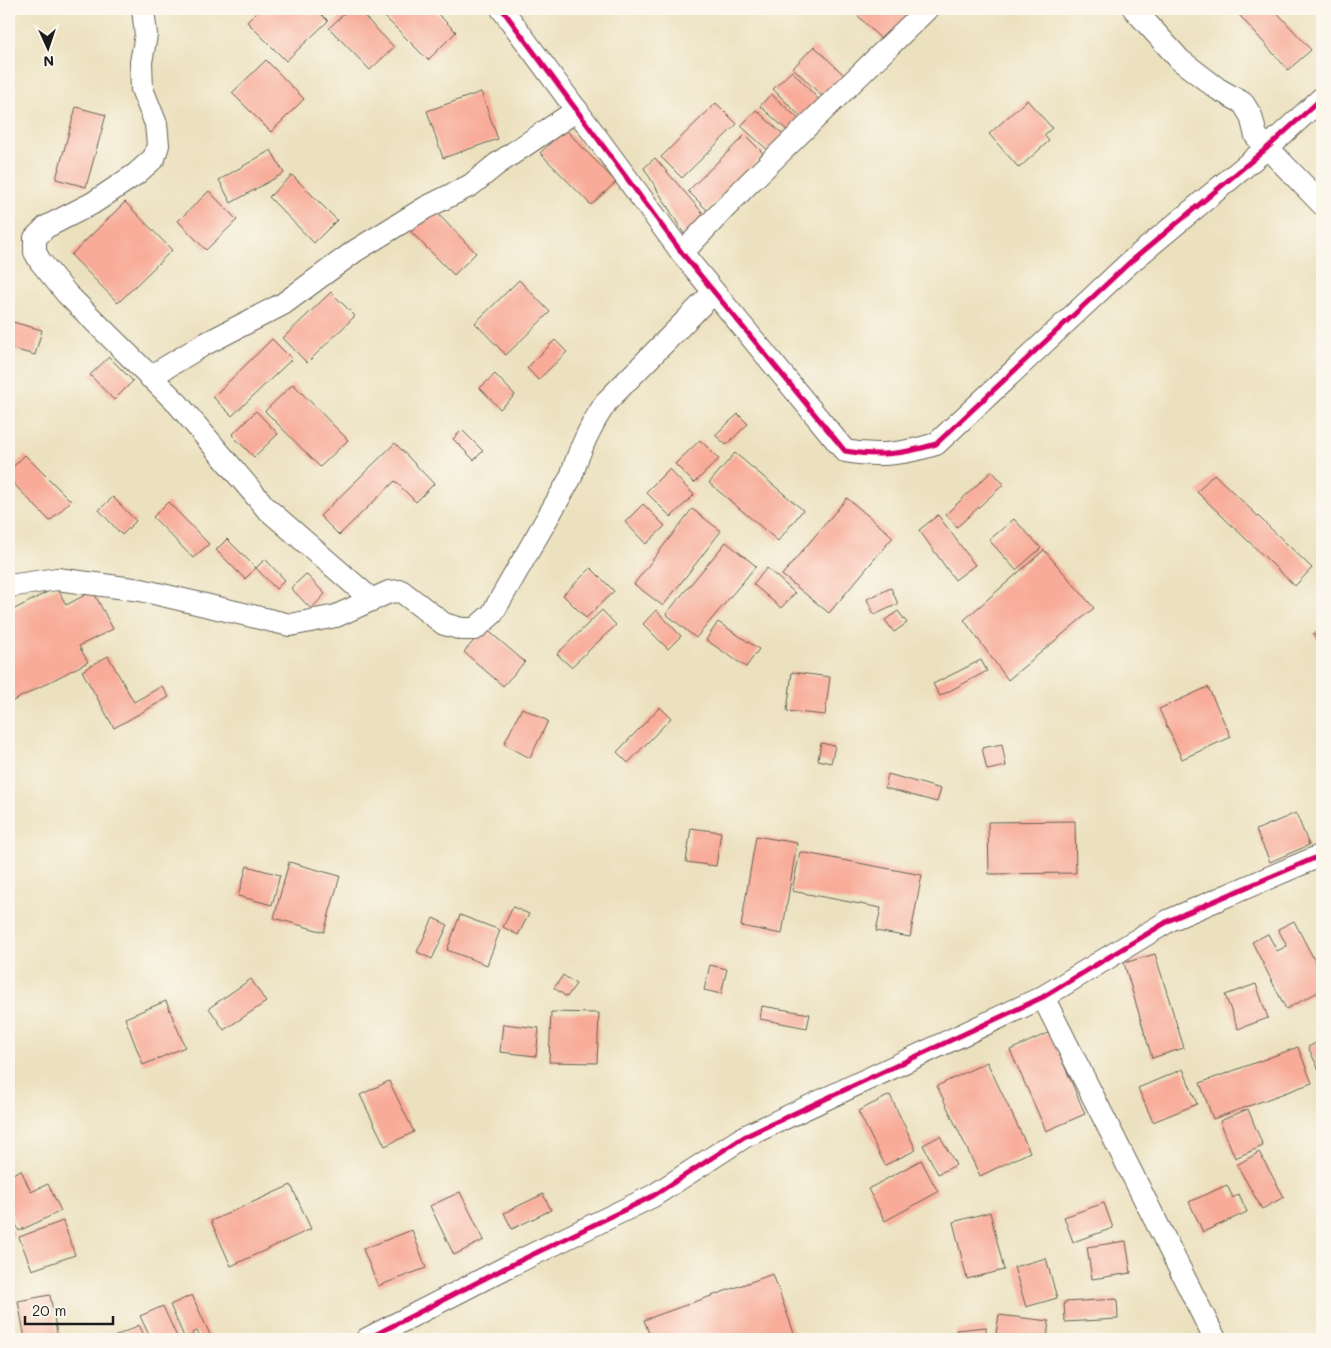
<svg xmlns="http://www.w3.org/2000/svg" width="1331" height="1348" font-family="Mali,sans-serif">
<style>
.building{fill:#f8ab98}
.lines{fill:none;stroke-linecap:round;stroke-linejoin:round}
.street-casing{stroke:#656155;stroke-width:24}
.street{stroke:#fff;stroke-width:22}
.cycleway-casing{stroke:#fbf7ec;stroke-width:8}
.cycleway{stroke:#d6006c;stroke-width:5}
</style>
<rect width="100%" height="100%" fill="#fbf7ec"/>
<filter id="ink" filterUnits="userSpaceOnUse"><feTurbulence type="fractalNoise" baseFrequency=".02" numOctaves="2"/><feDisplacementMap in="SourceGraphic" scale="10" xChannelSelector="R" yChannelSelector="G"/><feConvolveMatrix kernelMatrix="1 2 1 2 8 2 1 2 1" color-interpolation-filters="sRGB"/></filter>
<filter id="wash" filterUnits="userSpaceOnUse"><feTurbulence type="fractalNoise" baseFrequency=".0096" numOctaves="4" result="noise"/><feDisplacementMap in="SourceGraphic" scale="20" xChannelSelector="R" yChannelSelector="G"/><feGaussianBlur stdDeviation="1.12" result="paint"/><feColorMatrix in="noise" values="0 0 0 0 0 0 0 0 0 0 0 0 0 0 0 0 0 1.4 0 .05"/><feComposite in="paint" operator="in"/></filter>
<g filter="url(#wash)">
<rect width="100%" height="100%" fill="#ece1bf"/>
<g id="blocks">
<g class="building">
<polygon points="260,9 316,9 328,21 286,61 247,22"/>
<polygon points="349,9 357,9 394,47 370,70 329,28"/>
<polygon points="377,9 433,9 456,32 428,60"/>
<polygon points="851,9 917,9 883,41"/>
<polygon points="1234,9 1274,9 1311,50 1288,70"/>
<polygon points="814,46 844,75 823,97 793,68"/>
<polygon points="266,60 304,99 271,132 232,93"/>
<polygon points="792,71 821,102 803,119 773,89"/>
<polygon points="481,92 498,139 443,158 427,111"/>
<polygon points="771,94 800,120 789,132 760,106"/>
<polygon points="1027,100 1052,128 1044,135 1049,141 1019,168 989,134"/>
<polygon points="716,103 737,124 682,178 661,157"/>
<polygon points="76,107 106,115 86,187 56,179"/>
<polygon points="756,110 785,136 770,152 741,126"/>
<polygon points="565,129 616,182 591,205 540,153"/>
<polygon points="745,135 764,154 707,210 688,191"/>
<polygon points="271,150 284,173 231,203 219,180"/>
<polygon points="655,158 708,219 686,237 644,168"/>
<polygon points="292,175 337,220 314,243 269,197"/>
<polygon points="209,191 237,220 206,250 178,221"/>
<polygon points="125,202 172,250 118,303 71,255"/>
<polygon points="434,210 476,253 454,275 411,232"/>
<polygon points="519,280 550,312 506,355 475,323"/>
<polygon points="331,292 355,316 307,363 283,338"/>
<polygon points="9,321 42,330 35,355 9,348"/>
<polygon points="272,339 292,359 232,416 213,397"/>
<polygon points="555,340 567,352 538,380 527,368"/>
<polygon points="109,357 133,381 114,400 90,375"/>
<polygon points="495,374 515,395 500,409 480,388"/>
<polygon points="293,384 348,440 320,467 265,411"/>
<polygon points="256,411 278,434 254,457 232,435"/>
<polygon points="738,414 748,424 726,445 715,435"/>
<polygon points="462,430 483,451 474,460 453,439"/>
<polygon points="700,440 719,459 694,483 675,464"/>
<polygon points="395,443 434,484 416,502 395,481 339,535 320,516"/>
<polygon points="735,453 803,510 778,541 709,483"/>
<polygon points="25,455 71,501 50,521 9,479 9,471"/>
<polygon points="669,469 694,495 671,517 646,492"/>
<polygon points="992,471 1004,484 957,527 946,514"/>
<polygon points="1214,474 1312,568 1295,586 1197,492"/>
<polygon points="113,497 136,521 122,535 99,510"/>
<polygon points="847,498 893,537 829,613 782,575"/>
<polygon points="168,502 209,544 193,558 153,517"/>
<polygon points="643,504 665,526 646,544 625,522"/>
<polygon points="692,509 721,531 663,606 634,584"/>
<polygon points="938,515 975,565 955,580 919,530"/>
<polygon points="1014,519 1041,548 1016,570 989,540"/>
<polygon points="227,539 256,568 245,579 216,550"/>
<polygon points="726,542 756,566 696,638 666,614"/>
<polygon points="1044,550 1094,608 1008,680 964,620"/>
<polygon points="265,559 285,580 276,589 256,568"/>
<polygon points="591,568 614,591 586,618 563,595"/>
<polygon points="767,568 795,593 781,608 753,584"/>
<polygon points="306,574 325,594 311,609 291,588"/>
<polygon points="57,587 66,605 93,591 113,629 79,646 88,662 9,703 9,612"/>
<polygon points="891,588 898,604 874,615 867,599"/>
<polygon points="602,610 616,625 571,667 557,654"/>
<polygon points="656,610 681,636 668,649 643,624"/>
<polygon points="898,611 907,623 894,632 885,620"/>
<polygon points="718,622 759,649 746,667 706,640"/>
<polygon points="485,628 525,662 503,686 464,652"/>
<polygon points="1322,628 1322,646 1313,634"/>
<polygon points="108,656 134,702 162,686 169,697 114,728 82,671"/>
<polygon points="981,660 987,671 940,696 933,684"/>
<polygon points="792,672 830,677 825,715 787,711"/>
<polygon points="1208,687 1231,737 1182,759 1159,709"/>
<polygon points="660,707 671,718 628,763 617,752"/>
<polygon points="522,708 548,721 530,758 504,744"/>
<polygon points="821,743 835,746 831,763 818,760"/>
<polygon points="1002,744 1006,766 987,770 982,748"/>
<polygon points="888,774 941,789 937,802 885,788"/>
<polygon points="1296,813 1309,845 1270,862 1256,830"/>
<polygon points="1075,821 1076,873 989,874 988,822"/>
<polygon points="691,828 721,832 716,866 686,862"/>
<polygon points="756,836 797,843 782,934 741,926"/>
<polygon points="800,852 922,875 910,937 876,931 881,908 792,891"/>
<polygon points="289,862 340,876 324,932 274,918"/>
<polygon points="247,866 280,875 272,905 238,896"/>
<polygon points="513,907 529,914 518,935 503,927"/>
<polygon points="460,915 500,930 487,965 447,950"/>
<polygon points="433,918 448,925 432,959 417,952"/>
<polygon points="1294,921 1322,975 1322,990 1286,1009 1252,942 1268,934 1277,951 1287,946 1278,929"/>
<polygon points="1155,954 1184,1048 1152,1058 1124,963"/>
<polygon points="710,965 727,969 721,994 704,990"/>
<polygon points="563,975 576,984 567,997 554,988"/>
<polygon points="251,979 266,1002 224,1030 209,1008"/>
<polygon points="1256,984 1268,1018 1238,1029 1225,995"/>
<polygon points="166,1001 185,1047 143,1065 125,1018"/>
<polygon points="762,1006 810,1014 807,1028 760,1019"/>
<polygon points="551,1012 599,1013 597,1063 549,1062"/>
<polygon points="503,1024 539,1028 536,1056 500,1052"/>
<polygon points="1050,1032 1085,1114 1046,1131 1010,1050"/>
<polygon points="1322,1040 1322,1073 1321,1074 1308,1047"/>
<polygon points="1298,1047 1312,1083 1213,1119 1200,1083"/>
<polygon points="987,1062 1030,1152 980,1176 937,1086"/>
<polygon points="1183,1069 1197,1104 1153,1122 1138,1088"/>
<polygon points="389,1081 414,1132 385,1146 360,1095"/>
<polygon points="890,1095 916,1150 885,1165 858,1111"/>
<polygon points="1248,1109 1263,1146 1235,1158 1220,1121"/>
<polygon points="940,1136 956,1165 938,1174 923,1145"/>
<polygon points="1259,1152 1284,1197 1262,1209 1237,1165"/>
<polygon points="921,1160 938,1192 885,1221 868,1189"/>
<polygon points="21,1170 31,1192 48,1184 61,1211 19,1231 9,1209 9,1176"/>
<polygon points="291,1185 311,1229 231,1266 211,1221"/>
<polygon points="1227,1185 1233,1198 1239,1194 1247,1212 1203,1232 1189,1202"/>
<polygon points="460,1192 484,1240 454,1255 430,1206"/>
<polygon points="543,1194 551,1210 512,1229 504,1213"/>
<polygon points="1104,1203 1113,1228 1073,1242 1064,1217"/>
<polygon points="990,1212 1004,1270 967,1279 953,1222"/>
<polygon points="63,1221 75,1255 32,1270 19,1237"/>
<polygon points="9,1223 15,1235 9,1239"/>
<polygon points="412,1230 426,1268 378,1286 363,1249"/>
<polygon points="1126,1241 1131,1273 1092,1279 1087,1247"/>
<polygon points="1046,1258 1057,1298 1026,1307 1014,1267"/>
<polygon points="773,1274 796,1339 651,1339 644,1320"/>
<polygon points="50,1295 58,1339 25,1339 18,1301"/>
<polygon points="192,1295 212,1339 201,1339 197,1331 192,1333 195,1339 185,1339 170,1305"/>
<polygon points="1117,1299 1118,1319 1065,1322 1064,1302"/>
<polygon points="163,1306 178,1339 151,1339 140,1316"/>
<polygon points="999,1315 1049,1321 1047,1339 995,1339"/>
<polygon points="139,1325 146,1339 110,1339"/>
<polygon points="986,1327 987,1339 957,1339 956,1330"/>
</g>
</g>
</g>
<g filter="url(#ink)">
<use href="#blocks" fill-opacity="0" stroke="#656155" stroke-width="1"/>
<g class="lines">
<defs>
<g id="street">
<polyline points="143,9 146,35 141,62 142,89 156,124 158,145 154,158 136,174 93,203 46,227 35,238 35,252 40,261 67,294 178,404 266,508 372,600"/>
<path d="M502 9 682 253 845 451C878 457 904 454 936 444L1128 264 1267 148 1322 98"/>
<polyline points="1134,9 1180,60 1218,89 1243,103 1251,116 1256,136 1322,204"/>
<polyline points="682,253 745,187 927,9"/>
<polyline points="150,377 203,345 283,304 355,251 425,208 471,185 497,164 577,110"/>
<path d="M9 586 57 579 141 590 290 625 336 616 389 592 401 591 444 624 462 629H475L492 614 571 477C579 450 591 424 607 401L713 293"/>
<polyline points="1043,997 1215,1339"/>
<polyline points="367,1339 507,1267 653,1196 744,1137 1043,997 1170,920 1322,855"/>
</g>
</defs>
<use href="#street" class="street-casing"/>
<use href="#street" class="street"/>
<defs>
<g id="cycleway">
<path d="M502 9 682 253 845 451C878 457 904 454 936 444L1128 264 1267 148 1322 98"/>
<polyline points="367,1339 507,1267 653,1196 744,1137 1043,997 1170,920 1322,855"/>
</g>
</defs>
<use href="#cycleway" class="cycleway-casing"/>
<use href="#cycleway" class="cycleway"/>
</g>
</g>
<rect width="1331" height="1348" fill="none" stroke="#fbf7ec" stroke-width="30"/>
<g transform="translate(48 48) rotate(177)" stroke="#fbf7ec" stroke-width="4" paint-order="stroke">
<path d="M0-4L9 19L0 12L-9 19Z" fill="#1c1c1c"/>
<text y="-8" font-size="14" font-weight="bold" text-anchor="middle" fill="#1c1c1c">N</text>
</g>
<path d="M25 1316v8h88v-8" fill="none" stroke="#1c1c1c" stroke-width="2.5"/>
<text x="32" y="1316" font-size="15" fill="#1c1c1c" stroke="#fbf7ec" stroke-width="4" paint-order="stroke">20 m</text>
</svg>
